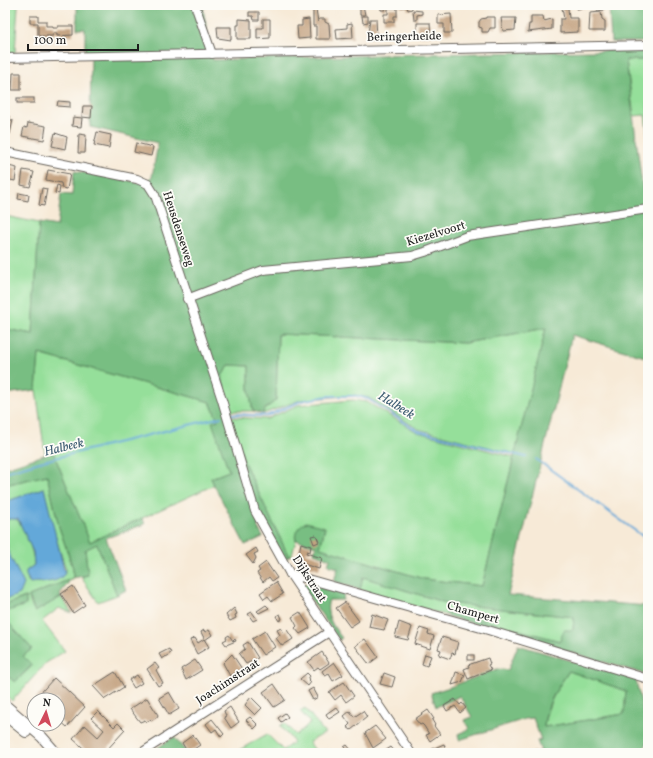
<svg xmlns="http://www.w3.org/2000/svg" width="653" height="758" font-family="Vollkorn,serif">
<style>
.green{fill:#95df9a;stroke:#587e5b}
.forest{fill:#78be82;stroke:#4a6d4f;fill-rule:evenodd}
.water{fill:#63a8d9;stroke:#40627a}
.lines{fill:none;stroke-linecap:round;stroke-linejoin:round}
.stream{stroke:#63a8d9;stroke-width:2}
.building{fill:#c4a381}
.minor-casing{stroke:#69645d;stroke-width:10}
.major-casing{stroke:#69645d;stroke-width:12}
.minor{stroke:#fff;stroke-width:8}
.major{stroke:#fff;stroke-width:10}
.labels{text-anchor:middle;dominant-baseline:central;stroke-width:3.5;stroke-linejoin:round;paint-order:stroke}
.street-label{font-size:12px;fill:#1c1c1c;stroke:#fdfcf7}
.water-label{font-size:13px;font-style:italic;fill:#3c5b71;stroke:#fdfcf7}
</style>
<rect width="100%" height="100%" fill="#fdfcf7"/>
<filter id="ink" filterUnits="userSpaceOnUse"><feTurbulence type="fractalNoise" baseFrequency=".025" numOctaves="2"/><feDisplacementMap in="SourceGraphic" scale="8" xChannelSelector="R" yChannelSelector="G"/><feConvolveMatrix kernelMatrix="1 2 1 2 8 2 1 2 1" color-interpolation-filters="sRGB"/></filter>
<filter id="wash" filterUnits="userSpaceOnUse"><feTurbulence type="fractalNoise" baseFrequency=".012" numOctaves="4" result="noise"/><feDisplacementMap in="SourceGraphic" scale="16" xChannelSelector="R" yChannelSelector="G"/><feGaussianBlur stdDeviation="0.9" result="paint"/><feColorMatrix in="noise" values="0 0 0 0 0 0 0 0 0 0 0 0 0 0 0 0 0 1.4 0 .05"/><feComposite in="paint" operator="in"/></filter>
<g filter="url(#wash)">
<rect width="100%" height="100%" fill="#f7ead7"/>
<g class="green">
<polygon points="5,5 18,5 15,53 5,54"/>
<polygon points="626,60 648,60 648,139 645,115 634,116"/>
<polygon points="5,216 39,223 33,334 5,329"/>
<polygon points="546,328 515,454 418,429 369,398 356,395 300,400 263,414 264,410 276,400 278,334 465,343"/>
<polygon points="39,354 210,402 218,421 213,422 229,471 211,478 214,485 90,542 53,452 45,454 36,390"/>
<polygon points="229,365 249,366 249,390 253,411 230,411 222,376"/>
<polygon points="353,400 367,402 417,432 514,457 482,586 424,579 320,548 325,528 295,536 296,540 292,555 289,557 244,462 231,417 267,419 298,405"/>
<path d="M47 475 59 527 73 568V578L29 596 30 602 35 612 61 597 72 613 59 608 42 621 65 651 46 663 12 701 5 695V674L15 682 32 666 23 656 32 649 5 619V612L26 604 25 597 5 605V600L8 599 15 568 9 554 5 536 6 523 8 519 14 518C23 521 35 555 34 565L26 571 28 581 43 583 66 570 53 529 44 488 5 502V485Z"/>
<polygon points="97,544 117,595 98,602 81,577 88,575 85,549"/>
<polygon points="363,577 446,603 574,617 573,630 560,641 451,612 445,615 360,590"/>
<path d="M569 671 626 691 624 714 544 727C546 706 557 689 569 671Z"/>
<polygon points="305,708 325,733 309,742 317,753 234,753 267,734 283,750 294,742 280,726 284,723 296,735 310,723 300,711"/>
</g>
<g class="forest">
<path d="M77 5H209L203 9 213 60 380 55 648 50V60H626L643 192H648V358L572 335 508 595 648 606V675L445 615 451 612 560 641 564 630H573L574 617 446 603 363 577 360 590 334 581 338 568 328 565 330 559 314 553 316 546 296 540C294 531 299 526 306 522L325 527 320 548 424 579 482 586 546 328 465 343 278 334 276 400 264 410 263 414 253 411 249 390V366L229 365 222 376 231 417 244 462 289 557 284 559 265 522 257 526 263 537 245 545 214 485 211 478 229 471 212 422 218 420 210 402 39 354 36 390 5 394V329L33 334 39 223 57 226 61 194 72 195 74 171 142 183 152 177 158 143 90 127 91 54 85 52V29H77Z"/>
<polygon points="609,5 648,5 648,42 611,42"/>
<polygon points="53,452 90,542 142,518 145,524 106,538 126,590 117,595 97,544 85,550 88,575 73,578 73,568 59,527 47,475 5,485 5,468"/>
<polygon points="71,579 60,594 61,597 35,612 29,596"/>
<path d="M305 584 344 593 343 600H329C324 614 334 628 342 638L339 640 304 589 303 585Z"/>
<polygon points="26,597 26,605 5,612 5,605"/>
<polygon points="5,619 32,649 23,656 32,665 15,682 5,674"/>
<path d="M518 645 636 680C638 692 650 732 647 742 646 749 639 751 633 753H533L541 751 537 741 541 740 533 718 525 719 459 740 458 734 469 729 465 720 472 717 460 696 436 707 431 693 453 686 497 669 508 670ZM569 671 626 691 624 714 544 727C545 706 557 688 569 671Z"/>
<polygon points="174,737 187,753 155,753 153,751"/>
</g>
<g class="water">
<path d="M44 488 65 573C58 585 41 581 30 583L26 575V571L34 565 33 552 18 519H8L6 523 5 534V502Z"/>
<polygon points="5,536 9,554 24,584 20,594 5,600"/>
</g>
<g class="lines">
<g class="stream">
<polyline points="231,414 267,416 301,401 328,396 357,396 368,399 418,431 526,457"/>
<polyline points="536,459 648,540"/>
<polyline points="5,472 43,461 221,417"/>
</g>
</g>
<g id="blocks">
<g class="building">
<polygon points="313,5 319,5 319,9 316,9 318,22 319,19 325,19 325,22 329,24 330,39 316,39 316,26 313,26"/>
<polygon points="360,5 363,5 365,15 360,15"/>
<polygon points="380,5 387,5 387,8 385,8 385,10 381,10"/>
<polygon points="400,5 412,5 412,9 408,10 407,7 400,7"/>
<polygon points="577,5 588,5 588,7 577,9"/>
<polygon points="596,5 603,5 604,10 597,11"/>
<polygon points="388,8 397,8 397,16 394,16 394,22 384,22 384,14 388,14"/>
<polygon points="562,8 568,8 569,18 578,18 578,32 560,33 560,19 564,19"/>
<polygon points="413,10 422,11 422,14 417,15 417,20 414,20"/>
<polygon points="249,12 259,12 259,20 254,20 253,16 249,16"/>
<polygon points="601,12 602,19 605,21 605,31 589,31 590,13"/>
<polygon points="451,14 452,33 444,33 444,24 438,24 438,15"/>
<polygon points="30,16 38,16 38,21 46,21 46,26 53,26 53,28 58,28 58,26 73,26 73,35 57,36 57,33 53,33 53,36 38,36 38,23 30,23"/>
<polygon points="362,16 368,16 368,22 363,23"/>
<polygon points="531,16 543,16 544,21 552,19 552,29 528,32 529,24 531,24"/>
<polygon points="486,17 495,17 495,28 490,28 488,32 482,32 482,28 479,27 479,22 481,19 486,18"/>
<polygon points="501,18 516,18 515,30 503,31"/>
<polygon points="239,19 251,20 251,39 237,39 237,25 239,25"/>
<polygon points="263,19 270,19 270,38 257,39 257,28 263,28"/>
<polygon points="309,19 310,38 298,39 297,26 302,26 302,20"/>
<polygon points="370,19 376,19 377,38 369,38 369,34 368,34"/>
<polygon points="352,23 353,38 337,39 336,29 347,28 347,24"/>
<polygon points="417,23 430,23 431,36 417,36"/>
<polygon points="217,27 231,27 231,40 218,38"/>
<polygon points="13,73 21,73 21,90 12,90"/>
<rect x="17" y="98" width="17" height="5"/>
<polygon points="58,101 70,102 70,107 57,106"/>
<polygon points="83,106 92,106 91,118 82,117"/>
<polygon points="5,116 10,117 9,120 13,120 10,134 5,133"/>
<polygon points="73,117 82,118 81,127 72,126"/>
<polygon points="28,123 46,126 44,140 22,136 24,127 27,128"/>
<polygon points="97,132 111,135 109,148 94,145"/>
<polygon points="55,133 67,137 65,149 52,146"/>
<polygon points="79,134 86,135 85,153 78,153"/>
<polygon points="136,143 153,147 151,156 134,152"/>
<polygon points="8,166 17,168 15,181 6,179"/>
<polygon points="23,170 34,172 30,187 21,185"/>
<polygon points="48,170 70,174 67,189 62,188 61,183 46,180"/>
<polygon points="57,185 60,186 59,194 55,193"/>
<polygon points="42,188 47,189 44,206 39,205"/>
<polygon points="19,193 29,195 28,201 18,199"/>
<polygon points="316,535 319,542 314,544 311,536"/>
<polygon points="301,543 311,546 310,552 307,551 306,553 322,558 319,569 297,562"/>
<polygon points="256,548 258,552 254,554 256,558 253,564 246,555"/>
<polygon points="266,562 277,578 272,581 269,577 263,582 257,573 260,571 258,568"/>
<polygon points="276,582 283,594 272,601 268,596 264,599 260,593"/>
<polygon points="73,586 85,605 73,613 61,594"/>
<polygon points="345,602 359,621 350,627 336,608"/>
<polygon points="266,605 269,608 259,613 257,611"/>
<polygon points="234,608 237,614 235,615 236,618 230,621 226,615"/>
<polygon points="252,612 257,619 253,621 248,614"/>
<polygon points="300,612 310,628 300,634 295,628 297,626 292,617"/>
<polygon points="280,614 282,619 279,621 276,616"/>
<polygon points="372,614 388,620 384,630 369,627"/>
<polygon points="399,622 412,627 408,640 395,637"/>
<polygon points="281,628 284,633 287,630 293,639 282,646 276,638 280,635 277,630"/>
<polygon points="420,628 429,631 428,634 434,636 430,649 415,644"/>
<polygon points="204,630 205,632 209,630 212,635 205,640 201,632"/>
<polygon points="265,631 275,647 263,655 252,639"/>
<polygon points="229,635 233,641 235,639 236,641 226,645 223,641 227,639 226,637"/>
<polygon points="442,637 458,642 455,654 452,653 450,659 439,655 441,650 438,649"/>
<polygon points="195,638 198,643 204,639 209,647 197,654 190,640"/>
<polygon points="365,639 378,657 369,664 355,646"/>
<polygon points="248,642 258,658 246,664 239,654 245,649 243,645"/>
<polygon points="169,649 171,653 162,659 159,654"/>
<polygon points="322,652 329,663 320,669 318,667 314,670 308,662"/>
<polygon points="232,654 242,669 230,676 223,663"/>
<polygon points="425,654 431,656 427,666 422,664"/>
<rect x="468" y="655" width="6" height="5"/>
<polygon points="488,658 490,664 488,665 491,670 468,679 464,669 469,667 468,665"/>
<polygon points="195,660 202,670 186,680 181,669"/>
<polygon points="334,662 343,675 333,681 329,674 325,676 322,671"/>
<polygon points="155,663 159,668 156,670 163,683 158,686 147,669"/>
<polygon points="115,672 124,687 105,699 93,686"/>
<polygon points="456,672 465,675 462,682 452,685"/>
<polygon points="307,673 310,676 308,679 311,682 308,686 300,679"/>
<polygon points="384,673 395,677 392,687 380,684"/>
<polygon points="137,675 142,683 134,688 129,680"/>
<polygon points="54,678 85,707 67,727 58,719 58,700 38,700 36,698"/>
<polygon points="344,682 354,696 346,702 341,695 335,700 329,692"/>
<polygon points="274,684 285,700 274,707 263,692"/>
<polygon points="313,688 318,697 313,700 308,691"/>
<polygon points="169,692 179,709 169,715 159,698"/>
<polygon points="251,697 262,708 255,715 245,705"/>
<polygon points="147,698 158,715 157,717 151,721 150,720 146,722 145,720 140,722 130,709"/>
<polygon points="455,699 460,705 462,703 466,708 460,713 455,706 447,711 444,706"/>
<polygon points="230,707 239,722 231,728 224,717 226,716 224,711"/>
<polygon points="336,707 340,712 329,719 326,714"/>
<polygon points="428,710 434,719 432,720 435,725 434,726 440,734 430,741 426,735 429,734 424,726 422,724 420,725 415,719"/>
<polygon points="98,711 114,727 118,723 125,730 104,753 89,753 73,739 85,725 98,737 104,730 91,718"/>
<polygon points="350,711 354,717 363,711 367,717 351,730 347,727 350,724 344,716"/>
<polygon points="285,713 288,717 281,722 278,718"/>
<polygon points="250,717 258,725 254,729 246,720"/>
<polygon points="212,719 224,734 221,737 216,729 212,732 206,724"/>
<polygon points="375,726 386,739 373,748 365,733"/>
<polygon points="193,735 200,745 188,753 182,743"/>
<polygon points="444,744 445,747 433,751 432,749"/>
<polygon points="347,745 352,751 349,753 344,747"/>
<polygon points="391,747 396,753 382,753"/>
</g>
</g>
</g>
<g filter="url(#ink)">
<use href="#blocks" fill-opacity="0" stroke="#69645d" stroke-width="1"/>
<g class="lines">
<defs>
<g id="minor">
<polyline points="195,5 212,54"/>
<polyline points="5,58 648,45"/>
<polyline points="5,152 137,179 148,184 155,195 222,400 255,511 290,574 411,753"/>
<polyline points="187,299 263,270 412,256 425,252 467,236 648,209"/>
<polyline points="290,574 488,630 648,679"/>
<polyline points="141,753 329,632"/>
</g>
<g id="major">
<polyline points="5,705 42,737 56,753"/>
<polyline points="5,715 26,732"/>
</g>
</defs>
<use href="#minor" class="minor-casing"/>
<use href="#major" class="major-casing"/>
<use href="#minor" class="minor"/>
<use href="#major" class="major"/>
</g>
</g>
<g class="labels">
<g class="street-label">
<text transform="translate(404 37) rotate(-1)">Beringerheide</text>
<text transform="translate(178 229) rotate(72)">Heusdenseweg</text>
<text transform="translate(436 234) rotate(-17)">Kiezelvoort</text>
<text transform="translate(309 579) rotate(57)">Dijkstraat</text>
<text transform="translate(473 613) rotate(16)">Champert</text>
<text transform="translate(228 682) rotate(-33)">Joachimstraat</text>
</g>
<g class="water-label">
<text transform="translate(396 406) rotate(32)">Halbeek</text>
<text transform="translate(64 448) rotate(-14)">Halbeek</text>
</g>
</g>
<rect width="653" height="758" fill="none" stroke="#fdfcf7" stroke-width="20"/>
<g transform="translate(46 712) rotate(5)"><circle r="19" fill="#fdfcf7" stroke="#a3a29f"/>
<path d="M0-3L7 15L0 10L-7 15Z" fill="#d1495b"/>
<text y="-6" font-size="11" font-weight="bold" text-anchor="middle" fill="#1c1c1c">N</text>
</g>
<path d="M28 44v6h110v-6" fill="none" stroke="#1c1c1c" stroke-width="2"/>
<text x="34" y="44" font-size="12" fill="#1c1c1c" stroke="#fdfcf7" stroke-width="3" paint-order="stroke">100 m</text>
</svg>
